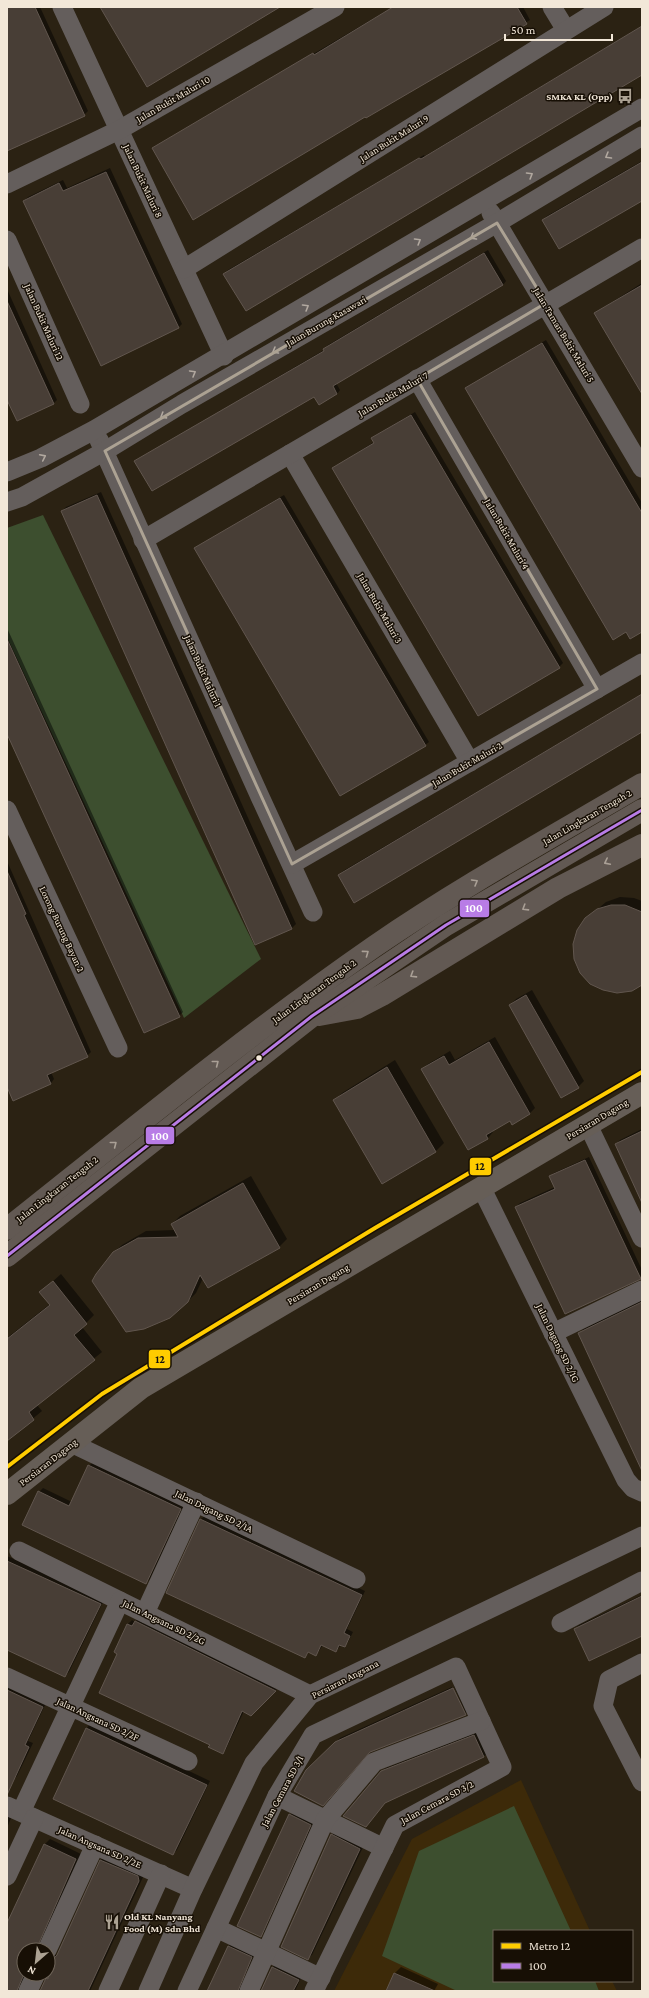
<svg xmlns="http://www.w3.org/2000/svg" width="649" height="1998" font-family="'Crimson Pro',serif">
<style>
.built{fill:#3d2a09}
.green{fill:#3d4f2f}
.shadow{fill:#0007}
.building{fill:#483e36;stroke:#61564e}
.lines{fill:none;stroke-linecap:round;stroke-linejoin:round}
.minor{stroke:#645e5c;stroke-width:19}
.major{stroke:#665e57;stroke-width:22}
.highway{stroke:#625953;stroke-width:22}
.bus-1-casing{stroke:#170f05;stroke-width:6}
.bus-1{stroke:#b87ce6;stroke-width:3}
.metro-1-casing{stroke:#170f05;stroke-width:7}
.metro-1{stroke:#fc0;stroke-width:4}
.oneway{stroke:#b2a9a0}
.oneway2{stroke:#aaa096}
.marked{fill:none;stroke:#aca293;stroke-width:3;stroke-linejoin:round}
.bus-dot{fill:#f2e7d8;stroke:#170f05;stroke-width:1.5}
.labels{text-anchor:middle;dominant-baseline:central;stroke-width:3;stroke-linejoin:round;paint-order:stroke}
.poi-label{font-size:10px;font-weight:bold;fill:#f2e7d8;stroke:#170f05;text-anchor:end}
.street-label{font-size:10px;fill:#f2e7d8;stroke:#170f05}
.line-badge{stroke:#170f05;stroke-width:1.5}
.badge-label{font-size:11px;text-anchor:middle;font-weight:bold;fill:#fff}
.pale-badge-label{font-size:11px;text-anchor:middle;font-weight:bold;fill:#111}
</style>
<rect width="100%" height="100%" fill="#2b2213"/>
<polygon class="built" points="521,1780 590,1931 494,1931 494,1981 612,1981 617,1991 334,1991 412,1839"/>
<g class="green">
<polygon points="43,515 261,959 184,1018 7,637 7,528"/>
<polygon points="514,1806 571,1931 494,1931 494,1981 595,1981 599,1991 457,1991 382,1956 419,1851"/>
</g>
<g class="shadow">
<polygon points="7,7 40,7 88,111 84,115 7,149"/>
<polygon points="393,7 523,7 530,20 366,115 153,148"/>
<polygon points="642,26 642,74 225,274 228,270 424,155 425,156"/>
<polygon points="642,161 642,200 543,220 547,216"/>
<polygon points="110,168 182,324 178,328 24,201 28,197 63,180 67,188"/>
<polygon points="488,250 506,281 503,285 336,383 340,390 337,394 314,395 135,461 324,350 328,345"/>
<polygon points="642,283 642,392 595,313"/>
<polygon points="7,289 57,400 53,404 7,398"/>
<polygon points="546,340 642,503 642,631 626,631 466,388"/>
<polygon points="415,412 563,663 559,667 333,468 374,442 372,438 376,435"/>
<polygon points="101,492 296,924 292,928 256,944 62,511 66,507"/>
<polygon points="284,495 429,742 425,745 195,548"/>
<polygon points="7,628 183,1012 179,1016 7,732"/>
<polygon points="642,694 642,731 339,875 343,871"/>
<polygon points="7,861 91,1052 87,1056 51,1072 54,1079 51,1083 7,1085"/>
<polygon points="620,897 634,898 642,901 642,984 586,919 606,902"/>
<polygon points="532,990 584,1081 578,1087 510,1005 516,999"/>
<polygon points="495,1037 535,1108 529,1114 510,1120 492,1130 493,1132 488,1138 468,1149 422,1070 428,1064 450,1051 455,1060"/>
<polygon points="395,1060 444,1143 436,1151 382,1183 334,1101 342,1093"/>
<polygon points="642,1129 642,1200 616,1144 620,1140"/>
<polygon points="589,1157 642,1270 640,1279 516,1207 520,1203 555,1187 550,1176 554,1173"/>
<polygon points="251,1176 287,1239 279,1247 203,1278 196,1293 187,1302 113,1253 122,1245 146,1231 175,1230 172,1224 180,1216"/>
<polygon points="61,1274 94,1315 82,1327 102,1352 37,1405 42,1411 7,1440 7,1338 50,1304 41,1292"/>
<polygon points="642,1300 642,1469 580,1333 583,1329"/>
<polygon points="93,1462 184,1505 150,1579 146,1583 39,1492 43,1488 72,1502 89,1466"/>
<polygon points="205,1516 365,1591 347,1629 353,1632 348,1642 344,1646 341,1645 336,1651 323,1645 316,1655 309,1652 305,1657 168,1593 201,1519"/>
<polygon points="7,1556 104,1600 69,1672 65,1676 7,1649"/>
<polygon points="642,1595 642,1635 575,1629 579,1625"/>
<polygon points="139,1618 279,1687 251,1714 244,1711 226,1749 222,1753 211,1744 116,1652 128,1624 132,1620 135,1622"/>
<polygon points="7,1685 46,1703 28,1741 33,1743 17,1776 13,1780 7,1777"/>
<polygon points="457,1685 469,1710 466,1713 454,1686"/>
<polygon points="452,1687 465,1714 307,1770 340,1738"/>
<polygon points="90,1724 210,1781 177,1850 173,1854 54,1798 87,1728"/>
<polygon points="478,1732 488,1753 484,1756 386,1802 381,1772 386,1768"/>
<polygon points="294,1811 314,1821 264,1932 261,1936 290,1815"/>
<polygon points="7,1816 11,1818 7,1828"/>
<polygon points="335,1831 364,1845 312,1955 308,1958 332,1835"/>
<polygon points="50,1839 81,1854 43,1950 24,1950 24,1974 26,1974 23,1991 7,1991 7,1926 44,1845"/>
<polygon points="106,1855 144,1875 90,1991 41,1991 48,1974 48,1955 58,1955 101,1860"/>
<polygon points="232,1943 255,1953 242,1982 242,1988 243,1991 208,1991 229,1946"/>
<polygon points="276,1964 302,1976 295,1991 261,1991 273,1967"/>
<polygon points="401,1967 438,1984 434,1991 387,1991 395,1973"/>
</g>
<g class="building">
<polygon points="7,7 35,7 85,116 7,151"/>
<polygon points="100,7 280,7 147,87"/>
<polygon points="393,7 517,7 527,24 366,118 365,117 193,220 152,148 313,53 314,55"/>
<polygon points="642,26 642,75 246,311 223,274 419,158 421,159"/>
<polygon points="642,162 642,201 559,249 542,220"/>
<polygon points="106,172 179,328 101,366 23,201 59,183 63,191"/>
<polygon points="484,253 503,285 333,386 337,394 319,405 314,397 152,491 134,461 324,351 323,349"/>
<polygon points="642,285 642,394 594,313"/>
<polygon points="7,301 54,404 17,421 7,400"/>
<polygon points="542,343 642,513 642,632 630,639 626,632 613,640 465,388"/>
<polygon points="411,415 560,668 478,716 332,468 374,443 371,438"/>
<polygon points="97,495 292,929 255,945 61,511"/>
<polygon points="280,498 426,746 340,796 194,548"/>
<polygon points="7,639 180,1017 144,1033 7,734"/>
<polygon points="642,694 642,732 354,903 338,875"/>
<polygon points="7,871 26,914 24,915 88,1057 47,1075 51,1084 13,1101 7,1087"/>
<polygon points="611,905 625,905 642,912 642,985 632,991 617,993 603,990 590,984 580,973 574,959 573,944 577,930 585,918 597,909"/>
<polygon points="526,995 579,1088 561,1098 509,1005"/>
<polygon points="489,1042 530,1114 512,1125 510,1121 486,1135 488,1139 468,1150 421,1069 444,1056 449,1065"/>
<polygon points="387,1067 436,1152 382,1184 333,1100"/>
<polygon points="642,1131 642,1203 615,1144"/>
<polygon points="585,1160 641,1279 565,1314 515,1207 555,1189 549,1176"/>
<polygon points="243,1183 280,1248 208,1288 200,1275 188,1302 170,1318 144,1329 126,1332 92,1281 96,1274 113,1252 138,1238 178,1237 171,1224"/>
<polygon points="53,1281 87,1324 74,1335 95,1360 29,1412 34,1420 7,1441 7,1339 50,1305 39,1292"/>
<polygon points="642,1302 642,1471 578,1333"/>
<polygon points="88,1465 181,1509 146,1584 22,1525 38,1491 69,1506"/>
<polygon points="200,1519 362,1595 344,1633 350,1636 345,1647 339,1645 336,1652 321,1645 316,1656 308,1652 305,1658 166,1593"/>
<polygon points="7,1561 101,1604 65,1677 7,1650"/>
<polygon points="642,1596 642,1636 589,1661 574,1629"/>
<polygon points="135,1621 276,1691 251,1716 242,1711 223,1754 208,1747 210,1745 99,1693 117,1654 114,1652 127,1624 132,1626"/>
<polygon points="453,1688 466,1715 370,1752 323,1806 294,1791 306,1770 335,1742"/>
<polygon points="7,1690 43,1707 25,1745 29,1747 7,1795"/>
<polygon points="86,1728 207,1785 173,1855 53,1799"/>
<polygon points="474,1735 484,1757 385,1803 366,1827 343,1816 381,1771"/>
<polygon points="289,1814 311,1825 261,1937 237,1926"/>
<polygon points="331,1834 360,1849 308,1960 281,1947"/>
<polygon points="44,1844 76,1859 36,1950 24,1950 24,1974 17,1991 7,1991 7,1923"/>
<polygon points="100,1860 138,1876 139,1881 88,1991 40,1991 46,1978 48,1979 48,1961 53,1959 57,1955"/>
<polygon points="228,1946 252,1957 238,1991 207,1991"/>
<polygon points="272,1967 299,1980 293,1991 261,1991"/>
<polygon points="394,1973 435,1991 386,1991"/>
</g>
<g class="lines">
<g class="minor">
<polyline points="62,7 224,356"/>
<polyline points="552,7 566,30"/>
<polyline points="7,184 119,130 335,7"/>
<polyline points="491,213 642,468"/>
<polyline points="7,240 80,404"/>
<polyline points="184,269 604,7"/>
<polyline points="417,379 597,689"/>
<polyline points="99,440 261,799 313,912"/>
<polyline points="290,454 470,762"/>
<polyline points="7,472 41,458 94,430 642,108"/>
<polyline points="7,502 22,497 105,451 182,404 497,223 642,136"/>
<polyline points="143,540 642,248"/>
<polyline points="7,810 118,1048"/>
<polyline points="292,864 642,663"/>
<polyline points="588,1125 642,1238"/>
<polyline points="481,1187 626,1480 633,1488 642,1492"/>
<polyline points="553,1333 642,1290"/>
<polyline points="71,1443 356,1579"/>
<polyline points="19,1551 310,1695"/>
<polyline points="145,1613 196,1502"/>
<polyline points="561,1623 642,1581"/>
<polyline points="642,1663 609,1680 603,1706 642,1782"/>
<polyline points="7,1677 188,1761"/>
<polyline points="277,1796 384,1848"/>
<polyline points="7,1806 193,1889"/>
<polyline points="21,1812 120,1601"/>
<polyline points="7,1876 34,1818"/>
<polyline points="216,1928 321,1978"/>
<polyline points="47,1950 95,1845"/>
<polyline points="28,1991 36,1974"/>
<polyline points="108,1991 161,1874"/>
<polyline points="148,1991 193,1889 254,1763 310,1695 642,1536"/>
<polyline points="187,1991 277,1796 313,1735 456,1667 502,1767 395,1825 314,1991"/>
<polyline points="249,1991 325,1820 374,1762 481,1721"/>
</g>
<polyline class="major" points="7,1494 141,1388 642,1093"/>
<g class="highway">
<polyline points="319,1015 357,1008 382,995 558,888 642,845"/>
<path d="M7 1229C128 1133 248 1034 375 946 461 887 552 837 642 784"/>
<polyline points="7,1256 312,1016 446,925 642,810"/>
</g>
<defs>
<polyline id="bus-1" points="7,1256 312,1016 446,925 642,810"/>
</defs>
<use href="#bus-1" class="bus-1-casing"/>
<use href="#bus-1" class="bus-1"/>
<defs>
<polyline id="metro-1" points="7,1467 102,1394 375,1228 642,1072"/>
</defs>
<use href="#metro-1" class="metro-1-casing"/>
<use href="#metro-1" class="metro-1"/>
</g>
<defs><path id="oneway-chevron" d="M-2-3.5L2.5 0L-2 3.5" fill="none" stroke-width="1.6" stroke-linecap="round" stroke-linejoin="round"/></defs>
<g class="oneway">
<use href="#oneway-chevron" transform="translate(608 156) rotate(150)"/>
<use href="#oneway-chevron" transform="translate(530 175) rotate(-31)"/>
<use href="#oneway-chevron" transform="translate(473 237) rotate(150)"/>
<use href="#oneway-chevron" transform="translate(418 241) rotate(-31)"/>
<use href="#oneway-chevron" transform="translate(306 307) rotate(-31)"/>
<use href="#oneway-chevron" transform="translate(275 351) rotate(150)"/>
<use href="#oneway-chevron" transform="translate(193 373) rotate(-30)"/>
<use href="#oneway-chevron" transform="translate(163 416) rotate(148)"/>
<use href="#oneway-chevron" transform="translate(43 457) rotate(-26)"/>
</g>
<g class="oneway2">
<use href="#oneway-chevron" transform="translate(607 862) rotate(153)"/>
<use href="#oneway-chevron" transform="translate(475 882) rotate(-30)"/>
<use href="#oneway-chevron" transform="translate(525 908) rotate(148)"/>
<use href="#oneway-chevron" transform="translate(366 953) rotate(-36)"/>
<use href="#oneway-chevron" transform="translate(413 975) rotate(148)"/>
<use href="#oneway-chevron" transform="translate(216 1063) rotate(-38)"/>
<use href="#oneway-chevron" transform="translate(114 1144) rotate(-38)"/>
</g>
<path class="marked" d="M497 223 546 303 417 379 597 689 292 864 105 451Z"/>
<defs>
<symbol id="bus-bare" viewBox="-9 -9 18 18"><path d="M-5-6H5V4H4V6H2V4H-2V6H-4V4H-5ZM-3.5-4V0h7V-4ZM-3.5 1.2v1.5H-2V1.2ZM2 1.2v1.5H3.5V1.2Z" fill="#aca293" stroke="#170f05" stroke-width="2.5" paint-order="stroke"/></symbol>
<symbol id="restaurant-bare" viewBox="-9 -9 18 18"><path d="M-5-6h1v4h1v-4h1v4h1v-4h1v5L-1.5 .5V6h-2V.5L-5-1ZM5-6V6H3V1.5H1.5Q1.5-4 5-6Z" fill="#aca293" stroke="#170f05" stroke-width="2.5" paint-order="stroke"/></symbol>
</defs>
<g fill-rule="evenodd">
<use href="#bus-bare" x="614" y="85" width="22" height="22"/>
<use href="#restaurant-bare" x="101" y="1911" width="22" height="22"/>
</g>
<circle class="bus-dot" cx="259" cy="1058" r="3.5"/>
<g class="labels">
<g class="poi-label">
<text x="613" y="96">SMKA KL (Opp)</text>
<text x="124" y="1916" text-anchor="start">Old KL Nanyang<tspan x="124" dy="12">Food (M) Sdn Bhd</tspan></text>
</g>
<g class="street-label">
<text transform="translate(173 99) rotate(-30)">Jalan Bukit Maluri 10</text>
<text transform="translate(394 138) rotate(-32)">Jalan Bukit Maluri 9</text>
<text transform="translate(143 181) rotate(65)">Jalan Bukit Maluri 8</text>
<text transform="translate(326 321) rotate(-30)">Jalan Burung Kasawari</text>
<text transform="translate(44 322) rotate(66)">Jalan Bukit Maluri 12</text>
<text transform="translate(564 335) rotate(59)">Jalan Taman Bukit Maluri 5</text>
<text transform="translate(393 394) rotate(-30)">Jalan Bukit Maluri 7</text>
<text transform="translate(507 534) rotate(60)">Jalan Bukit Maluri 4</text>
<text transform="translate(380 608) rotate(60)">Jalan Bukit Maluri 3</text>
<text transform="translate(203 671) rotate(66)">Jalan Bukit Maluri 1</text>
<text transform="translate(467 764) rotate(-30)">Jalan Bukit Maluri 2</text>
<text transform="translate(587 817) rotate(-30)">Jalan Lingkaran Tengah 2</text>
<text transform="translate(62 929) rotate(65)">Lorong Burung Bayan 2</text>
<text transform="translate(314 991) rotate(-36)">Jalan Lingkaran Tengah 2</text>
<text transform="translate(597 1119) rotate(-31)">Persiaran Dagang</text>
<text transform="translate(57 1189) rotate(-38)">Jalan Lingkaran Tengah 2</text>
<text transform="translate(318 1284) rotate(-31)">Persiaran Dagang</text>
<text transform="translate(558 1343) rotate(64)">Jalan Dagang SD 2/1G</text>
<text transform="translate(48 1462) rotate(-38)">Persiaran Dagang</text>
<text transform="translate(214 1511) rotate(26)">Jalan Dagang SD 2/1A</text>
<text transform="translate(164 1622) rotate(26)">Jalan Angsana SD 2/2G</text>
<text transform="translate(345 1679) rotate(-27)">Persiaran Angsana</text>
<text transform="translate(98 1719) rotate(25)">Jalan Angsana SD 2/2F</text>
<text transform="translate(282 1791) rotate(-62)">Jalan Cemara SD 3/1</text>
<text transform="translate(437 1802) rotate(-28)">Jalan Cemara SD 3/2</text>
<text transform="translate(100 1847) rotate(24)">Jalan Angsana SD 2/2E</text>
</g>
</g>
<g class="line-badge">
<rect x="459" y="899" width="31" height="19" rx="4" fill="#b87ce6"/>
<rect x="145" y="1126" width="30" height="19" rx="4" fill="#b87ce6"/>
<rect x="469" y="1157" width="23" height="19" rx="4" fill="#fc0"/>
<rect x="148" y="1349" width="23" height="20" rx="4" fill="#fc0"/>
</g>
<g class="badge-label">
<text x="474" y="912">100</text>
<text x="160" y="1140">100</text>
</g>
<g class="pale-badge-label">
<text x="480" y="1170">12</text>
<text x="160" y="1363">12</text>
</g>
<rect width="649" height="1998" fill="none" stroke="#f2e7d8" stroke-width="16"/>
<rect x="493" y="1930" width="140" height="52" fill="#170f05" stroke="#6f6559"/>
<rect x="501" y="1943" width="20" height="6" fill="#ffcc00" stroke="#6f6559"/>
<text x="529" y="1950" font-size="12" fill="#f2e7d8">Metro 12</text>
<rect x="501" y="1963" width="20" height="6" fill="#b87ce6" stroke="#6f6559"/>
<text x="529" y="1970" font-size="12" fill="#f2e7d8">100</text>
<g transform="translate(36 1962) rotate(208)"><circle r="19" fill="#170f05" stroke="#6f6559"/>
<path d="M0-3L7 15L0 10L-7 15Z" fill="#aca293"/>
<text y="-6" font-size="11" font-weight="bold" text-anchor="middle" fill="#f2e7d8">N</text>
</g>
<path d="M505 34v6h107v-6" fill="none" stroke="#f2e7d8" stroke-width="2"/>
<text x="511" y="34" font-size="12" fill="#f2e7d8" stroke="#170f05" stroke-width="3" paint-order="stroke">50 m</text>
</svg>
